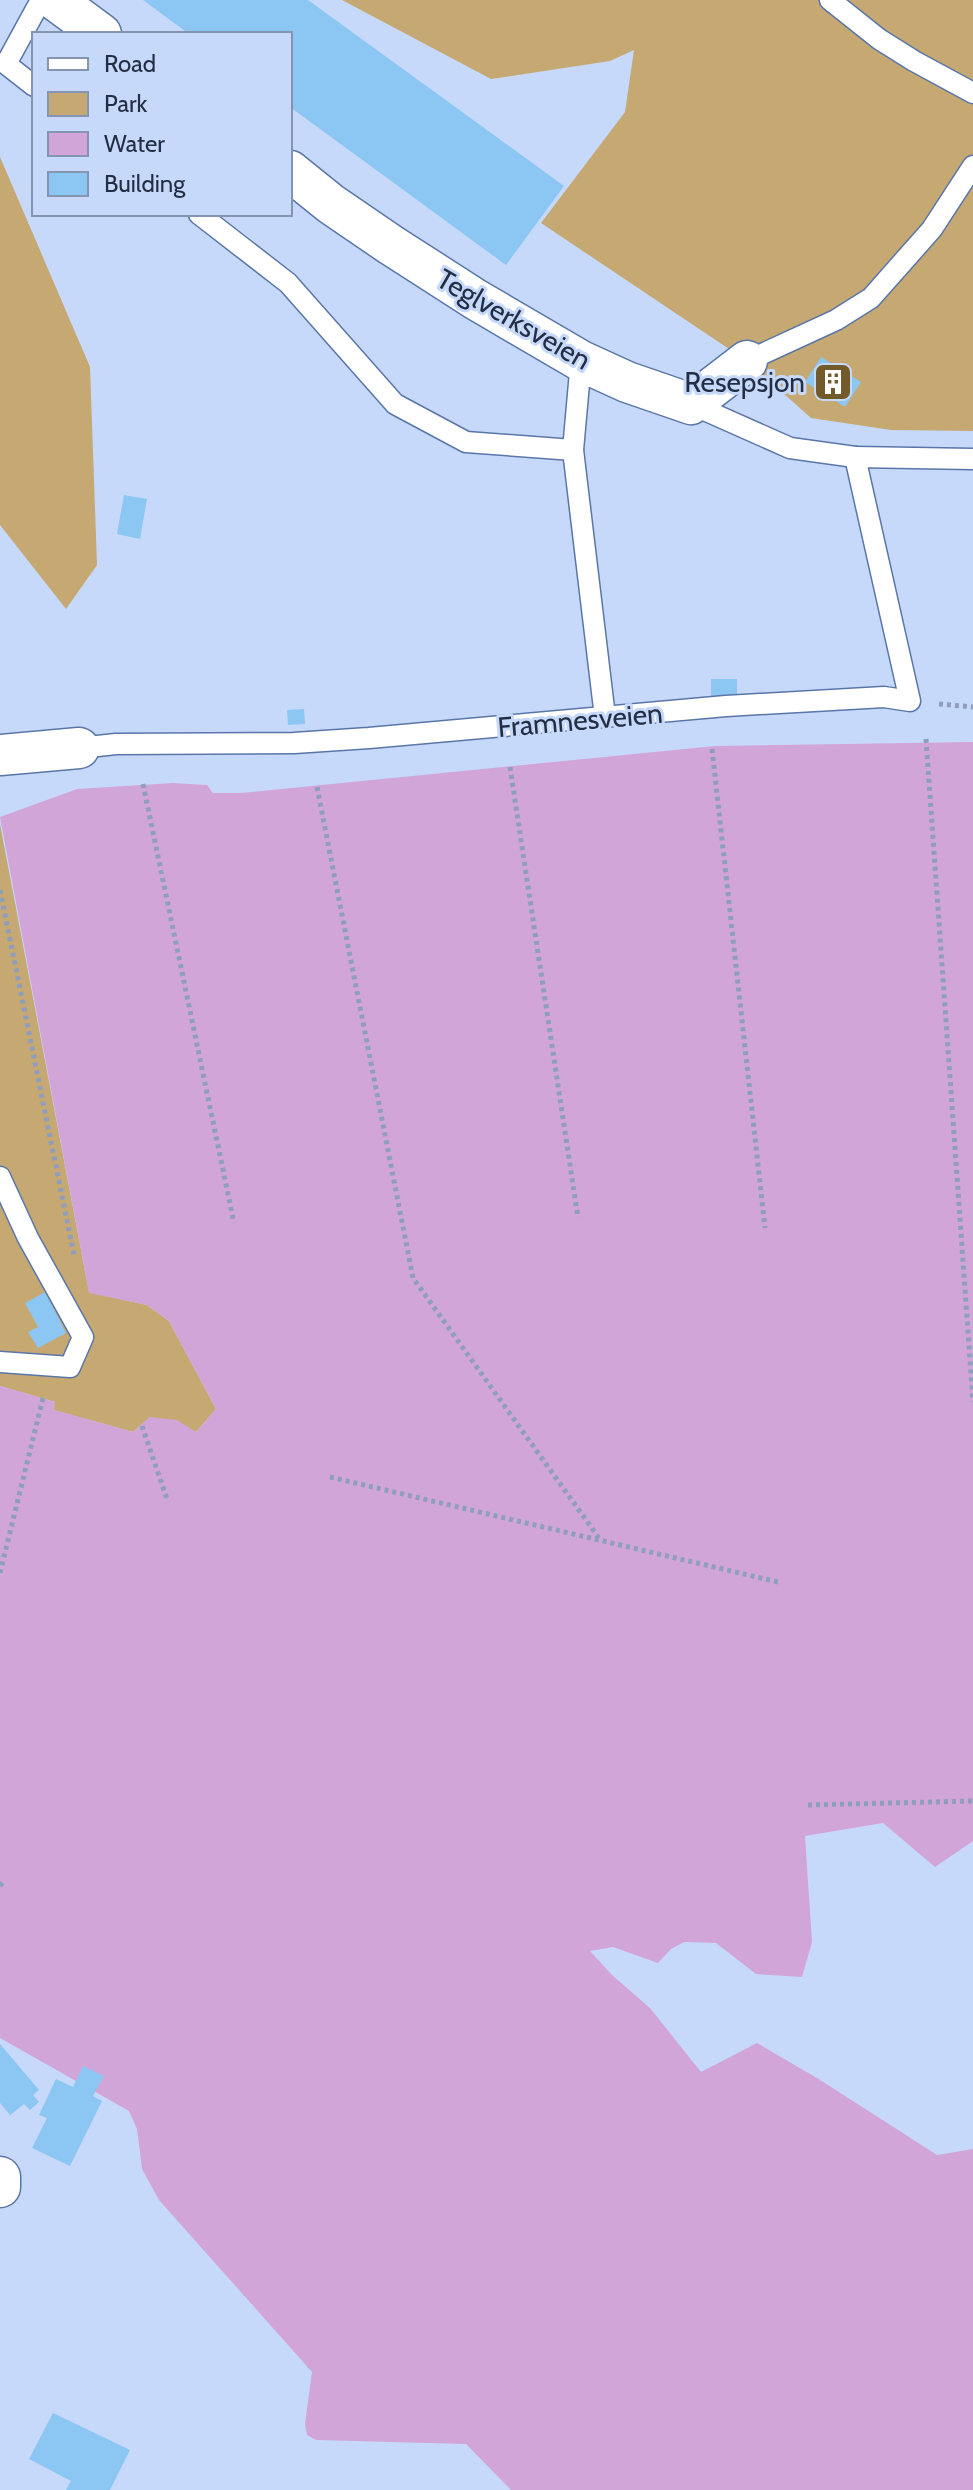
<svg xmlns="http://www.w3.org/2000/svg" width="973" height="2490" font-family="Cabin,sans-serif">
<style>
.green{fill:#c6a873}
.water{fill:#d2a5d9}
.building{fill:#8cc6f2}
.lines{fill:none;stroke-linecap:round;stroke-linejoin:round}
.service-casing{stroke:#5a76a8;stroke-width:23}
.minor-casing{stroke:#5a76a8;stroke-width:43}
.path{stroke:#8e9ebc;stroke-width:5;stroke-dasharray:4 4;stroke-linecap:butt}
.service{stroke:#fff;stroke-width:20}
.minor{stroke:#fff;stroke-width:40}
.labels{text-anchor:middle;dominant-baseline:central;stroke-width:6;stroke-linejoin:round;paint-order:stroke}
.street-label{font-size:28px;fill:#232e44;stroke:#c6d9fa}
.poi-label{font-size:28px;fill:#232e44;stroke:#c6d9fa;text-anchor:end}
</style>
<rect width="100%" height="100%" fill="#c6d9fa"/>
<g class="green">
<polygon points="342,0 973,0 973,431 891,430 811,418 747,361 541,223 625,112 634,50 610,61 491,79"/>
<polygon points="0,157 90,367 97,565 66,609 0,525"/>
<polygon points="0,824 89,1292 147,1305 169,1321 216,1409 196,1432 150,1417 133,1432 53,1410 55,1402 0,1386"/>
</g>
<polygon class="water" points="973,742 973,1841 935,1867 883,1823 805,1836 812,1942 802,1977 756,1974 716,1943 684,1942 671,1949 658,1963 613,1947 590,1951 612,1975 650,2008 701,2072 757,2043 817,2078 937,2155 973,2149 973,2490 511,2490 466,2444 316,2440 307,2435 305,2424 312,2372 159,2200 142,2169 137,2129 129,2111 0,2038 0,1386 55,1402 54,1410 133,1432 150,1417 177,1420 196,1432 216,1409 169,1321 147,1305 89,1293 0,817 77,789 173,783 207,785 213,793 241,793 715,746"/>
<g class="building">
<polygon points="143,0 308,0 564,186 506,265 290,107 290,34 189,34"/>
<polygon points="821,357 861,382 845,407 805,382"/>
<polygon points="124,495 147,499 140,539 117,534"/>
<rect x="711" y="679" width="26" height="18"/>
<polygon points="304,709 305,724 288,725 287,710"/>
<polygon points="45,1292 66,1333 38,1348 28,1332 38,1327 25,1303"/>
<polygon points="0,2044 39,2090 33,2095 39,2102 30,2110 24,2104 10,2115 0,2103"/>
<polygon points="83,2066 104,2076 93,2096 102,2101 70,2166 32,2148 47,2118 39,2115 56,2079 73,2087"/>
<polygon points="53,2413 130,2450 110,2490 66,2490 71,2481 29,2459"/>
</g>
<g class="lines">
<defs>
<g id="service">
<polyline points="830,0 879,39 914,61 973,93"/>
<polyline points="34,86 6,64 41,0"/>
<polyline points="199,214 288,283 395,404 466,442 573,450"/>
<polyline points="581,361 573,450 605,717"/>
<polyline points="747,361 836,320 871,298 932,229 973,166"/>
<polyline points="691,404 790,448 855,457"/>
<polyline points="79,748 116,744 294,743 369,738 726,706 884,697 910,701 855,457 973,459"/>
<polyline points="0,1177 28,1238 83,1337 70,1367 0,1362"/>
</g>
<g id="minor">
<polyline points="55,0 101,34"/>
<polyline points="290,171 331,204 391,245 475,299 581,361 627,382 691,404 747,361"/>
<polyline points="0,755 79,748"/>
<polyline points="0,2177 0,2187"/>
</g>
</defs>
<use href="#service" class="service-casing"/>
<use href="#minor" class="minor-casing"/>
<g class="path">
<polyline points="939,704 973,707"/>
<polyline points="926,739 973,1402"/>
<polyline points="712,749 765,1228"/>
<polyline points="510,767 578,1218"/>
<polyline points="143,784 234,1223"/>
<polyline points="317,787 413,1278 601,1541"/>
<polyline points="0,890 74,1255"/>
<polyline points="142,1426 168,1502"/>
<polyline points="330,1477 778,1582"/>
<polyline points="0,1573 43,1398"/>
<polyline points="808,1805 973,1801"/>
<polyline points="0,1886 3,1882"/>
</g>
<use href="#service" class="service"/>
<use href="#minor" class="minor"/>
</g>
<defs>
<symbol id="building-square" viewBox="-11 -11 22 22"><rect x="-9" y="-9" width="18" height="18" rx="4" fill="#725a2b" stroke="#c6d9fa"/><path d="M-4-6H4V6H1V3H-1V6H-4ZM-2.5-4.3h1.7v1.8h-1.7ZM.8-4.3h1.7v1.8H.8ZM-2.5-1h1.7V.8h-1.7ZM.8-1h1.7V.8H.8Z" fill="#fff"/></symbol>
</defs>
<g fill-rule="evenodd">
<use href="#building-square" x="811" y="360" width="44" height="44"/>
</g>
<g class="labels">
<g class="street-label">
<text transform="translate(514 319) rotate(30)">Teglverksveien</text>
<text transform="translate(580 720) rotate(-5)">Framnesveien</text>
</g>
<g class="poi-label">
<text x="805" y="382">Resepsjon</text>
</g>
</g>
<rect x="32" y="32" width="260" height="184" fill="#c6d9fa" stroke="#8595b1" stroke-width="2"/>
<rect x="48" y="58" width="40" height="12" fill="#ffffff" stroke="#8595b1" stroke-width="2"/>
<text x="104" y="72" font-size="24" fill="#232e44">Road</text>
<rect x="48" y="92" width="40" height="24" fill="#c6a873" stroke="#8595b1" stroke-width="2"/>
<text x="104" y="112" font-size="24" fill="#232e44">Park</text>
<rect x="48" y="132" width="40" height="24" fill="#d2a5d9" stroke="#8595b1" stroke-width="2"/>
<text x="104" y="152" font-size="24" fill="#232e44">Water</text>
<rect x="48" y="172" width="40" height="24" fill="#8cc6f2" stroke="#8595b1" stroke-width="2"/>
<text x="104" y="192" font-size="24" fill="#232e44">Building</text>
</svg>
